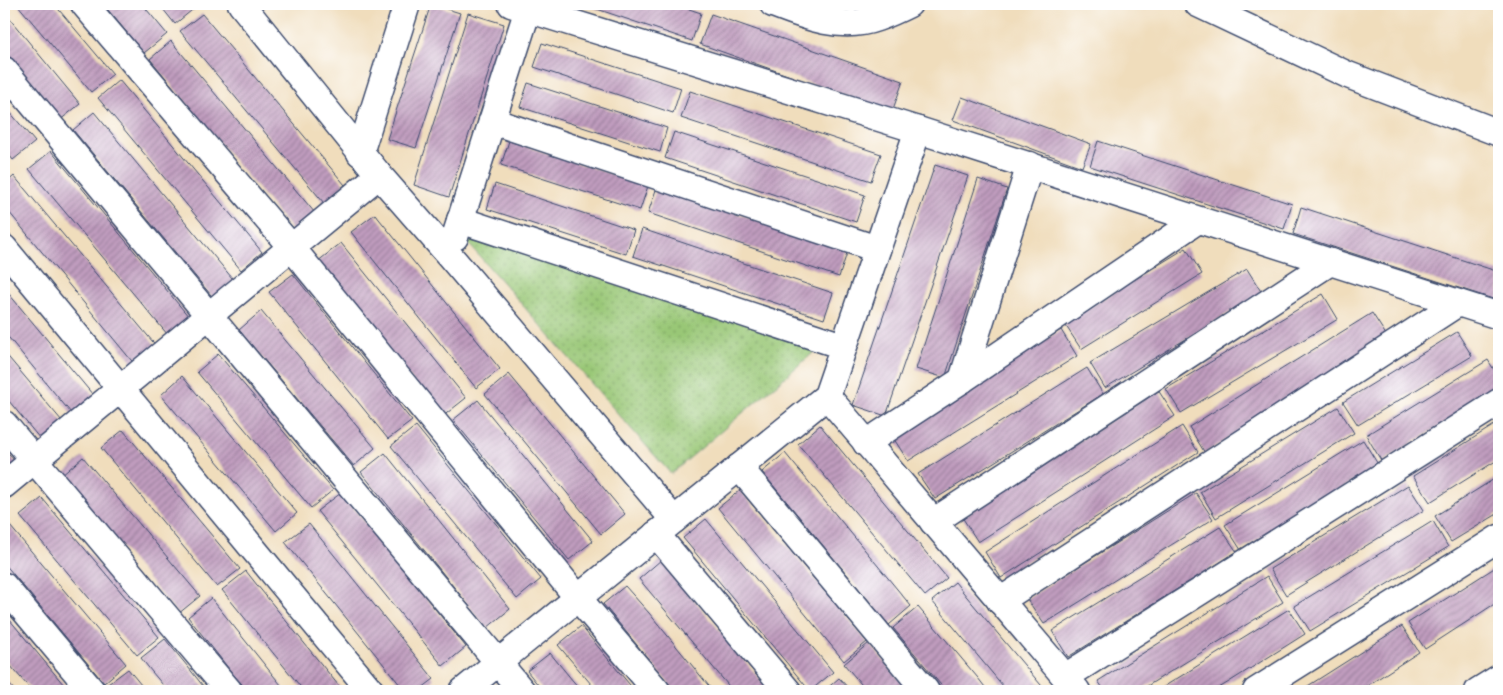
<svg xmlns="http://www.w3.org/2000/svg" width="1503" height="695" font-family="'Gochi Hand',sans-serif">
<style>
.grass{fill:url(#grass-dots);stroke:#5a7b6a}
.building{fill:url(#building-hatch)}
.lines{fill:none;stroke-linecap:round;stroke-linejoin:round}
.minor-casing{stroke:#3b496c;stroke-width:29}
.minor{stroke:#fff;stroke-width:26}
</style>
<defs>
<pattern id="grass-dots" width="8" height="8" patternUnits="userSpaceOnUse" patternTransform="scale(1.25)"><rect width="8" height="8" fill="#99c776"/><path d="M2 2h.1M6 6h.1" fill="none" stroke="#7ca264" stroke-width="1.8" stroke-linecap="round"/></pattern>
<pattern id="building-hatch" width="6" height="6" patternUnits="userSpaceOnUse" patternTransform="scale(1.25)"><rect width="6" height="6" fill="#c09cbe"/><path d="M-1 1l2-2M0 6l6-6M5 7l2-2" fill="none" stroke="#9b809e"/></pattern>
</defs>
<rect width="100%" height="100%" fill="#fff"/>
<filter id="ink" filterUnits="userSpaceOnUse"><feTurbulence type="fractalNoise" baseFrequency=".02" numOctaves="2"/><feDisplacementMap in="SourceGraphic" scale="10" xChannelSelector="R" yChannelSelector="G"/><feConvolveMatrix kernelMatrix="1 2 1 2 8 2 1 2 1" color-interpolation-filters="sRGB"/></filter>
<filter id="wash" filterUnits="userSpaceOnUse"><feTurbulence type="fractalNoise" baseFrequency=".0096" numOctaves="4" result="noise"/><feDisplacementMap in="SourceGraphic" scale="20" xChannelSelector="R" yChannelSelector="G"/><feGaussianBlur stdDeviation="1.12" result="paint"/><feColorMatrix in="noise" values="0 0 0 0 0 0 0 0 0 0 0 0 0 0 0 0 0 1.4 0 .05"/><feComposite in="paint" operator="in"/></filter>
<g filter="url(#wash)">
<rect width="100%" height="100%" fill="#f0ddbc"/>
<polygon class="grass" points="473,229 820,347 671,474 467,242"/>
<g id="blocks">
<g class="building">
<polygon points="17,4 54,4 113,74 91,92"/>
<polygon points="103,4 142,4 167,34 144,53"/>
<polygon points="159,4 195,4 197,6 175,24"/>
<polygon points="431,4 460,13 416,148 387,139"/>
<polygon points="582,4 674,4 701,13 692,41"/>
<polygon points="4,12 80,104 59,121 4,55"/>
<polygon points="468,13 504,24 449,197 414,185"/>
<polygon points="202,14 345,185 324,203 180,31"/>
<polygon points="711,14 903,81 892,112 700,44"/>
<polygon points="171,41 315,213 293,231 150,59"/>
<polygon points="542,43 681,88 673,113 534,67"/>
<polygon points="119,80 262,252 241,270 98,98"/>
<polygon points="528,83 667,128 660,152 520,107"/>
<polygon points="690,91 881,154 871,181 681,118"/>
<polygon points="962,97 1091,144 1082,167 953,120"/>
<polygon points="4,105 35,142 13,160 4,148"/>
<polygon points="94,112 237,284 216,301 73,130"/>
<polygon points="674,132 865,195 856,222 665,158"/>
<polygon points="509,141 648,186 640,210 501,165"/>
<polygon points="1098,141 1292,204 1284,229 1090,166"/>
<polygon points="51,151 194,323 173,341 29,169"/>
<polygon points="935,165 968,176 886,416 853,405"/>
<polygon points="14,176 158,348 136,366 4,206 4,185"/>
<polygon points="978,179 1007,189 945,378 916,369"/>
<polygon points="495,184 634,230 626,254 487,209"/>
<polygon points="657,187 848,250 839,277 648,213"/>
<polygon points="1301,207 1499,272 1499,301 1293,234"/>
<polygon points="375,214 500,369 476,388 351,232"/>
<polygon points="642,229 833,293 824,319 633,256"/>
<polygon points="341,243 466,398 442,417 317,262"/>
<polygon points="1186,248 1202,274 1081,349 1064,323"/>
<polygon points="1247,269 1262,293 1105,388 1090,363"/>
<polygon points="293,274 412,421 388,439 269,292"/>
<polygon points="4,288 98,401 76,419 4,332"/>
<polygon points="1323,294 1338,319 1181,413 1166,389"/>
<polygon points="261,311 375,448 354,466 239,330"/>
<polygon points="1372,313 1388,338 1205,453 1189,427"/>
<polygon points="1061,330 1077,356 908,461 892,436"/>
<polygon points="1457,332 1472,356 1358,425 1343,402"/>
<polygon points="4,352 67,427 45,445 4,395"/>
<polygon points="218,354 333,490 311,508 197,372"/>
<polygon points="1488,360 1499,378 1499,389 1382,462 1366,435"/>
<polygon points="1087,368 1103,394 935,499 918,474"/>
<polygon points="509,374 625,514 601,534 485,394"/>
<polygon points="182,376 297,513 276,531 161,395"/>
<polygon points="1158,390 1175,416 978,542 962,517"/>
<polygon points="478,400 593,541 569,560 453,420"/>
<polygon points="1338,407 1354,433 1216,518 1200,492"/>
<polygon points="1499,422 1499,459 1430,502 1413,476"/>
<polygon points="820,425 947,578 925,596 798,444"/>
<polygon points="416,426 541,579 517,599 391,446"/>
<polygon points="1182,426 1198,452 1001,578 985,552"/>
<polygon points="123,430 240,569 217,587 101,448"/>
<polygon points="1363,440 1379,466 1241,550 1225,525"/>
<polygon points="4,448 19,466 4,478"/>
<polygon points="385,453 510,609 487,628 361,472"/>
<polygon points="785,453 911,606 889,625 762,472"/>
<polygon points="83,457 200,596 178,614 61,476"/>
<polygon points="1499,476 1499,513 1451,542 1435,516"/>
<polygon points="1408,485 1424,510 1286,595 1270,569"/>
<polygon points="740,490 867,642 844,661 718,508"/>
<polygon points="341,493 466,647 443,666 317,511"/>
<polygon points="1196,493 1213,519 1044,624 1027,599"/>
<polygon points="42,498 159,637 137,655 20,516"/>
<polygon points="706,519 833,672 810,691 683,538"/>
<polygon points="1433,521 1448,547 1310,631 1294,606"/>
<polygon points="309,524 434,679 418,691 405,691 285,542"/>
<polygon points="10,526 126,664 104,683 4,563 4,531"/>
<polygon points="1220,527 1237,552 1068,657 1052,631"/>
<polygon points="661,560 753,671 770,691 733,691 639,579"/>
<polygon points="1499,565 1499,601 1425,649 1408,623"/>
<polygon points="246,571 257,585 343,691 304,691 256,632 222,590"/>
<polygon points="1267,576 1283,602 1139,691 1105,691 1098,681"/>
<polygon points="955,582 967,597 1046,691 1007,691 1003,686 932,601"/>
<polygon points="625,586 649,613 713,691 675,691 603,604"/>
<polygon points="211,598 268,669 286,691 248,691 233,674 188,617"/>
<polygon points="918,607 978,678 988,691 946,691 893,628"/>
<polygon points="1289,609 1305,634 1229,682 1214,691 1157,691"/>
<polygon points="4,613 69,691 32,691 4,658"/>
<polygon points="581,626 604,654 635,691 597,691 558,645"/>
<polygon points="1402,626 1419,652 1359,691 1300,691"/>
<polygon points="165,639 188,667 207,691 168,691 152,672 141,658"/>
<polygon points="869,643 893,672 909,691 867,691 844,664"/>
<polygon points="550,653 573,681 582,691 543,691 527,671"/>
<polygon points="128,669 146,691 107,691 104,687"/>
<polygon points="4,678 15,691 4,691"/>
<polygon points="839,678 851,691 824,691"/>
</g>
</g>
</g>
<g filter="url(#ink)">
<use href="#blocks" fill-opacity="0" stroke="#3b496c" stroke-width="1"/>
<g class="lines">
<defs>
<g id="minor">
<polyline points="84,4 292,248 578,598 657,691"/>
<polyline points="241,4 379,175 449,255 674,520"/>
<polyline points="511,4 918,130 1499,316"/>
<path d="M773 4C806 17 842 31 877 18 888 14 899 9 909 4"/>
<polyline points="1198,4 1348,75 1499,133"/>
<polyline points="4,70 522,691"/>
<polyline points="492,121 877,249"/>
<polyline points="360,153 407,4"/>
<polyline points="460,220 843,346"/>
<polyline points="455,237 528,9"/>
<polyline points="4,248 371,691"/>
<polyline points="962,380 1030,165"/>
<polyline points="827,396 1077,691"/>
<polyline points="4,424 229,691"/>
<polyline points="866,443 962,380 1198,220"/>
<polyline points="739,467 926,691"/>
<polyline points="4,485 379,175"/>
<polyline points="933,522 1330,262"/>
<polyline points="656,534 788,691"/>
<polyline points="4,586 92,691"/>
<polyline points="1000,601 1458,303"/>
<polyline points="1065,677 1499,402"/>
<polyline points="463,691 827,396 918,130"/>
<polyline points="1256,691 1499,538"/>
<polyline points="1478,691 1499,678"/>
</g>
</defs>
<use href="#minor" class="minor-casing"/>
<use href="#minor" class="minor"/>
</g>
</g>
<rect width="1503" height="695" fill="none" stroke="#fff" stroke-width="20"/>
</svg>
